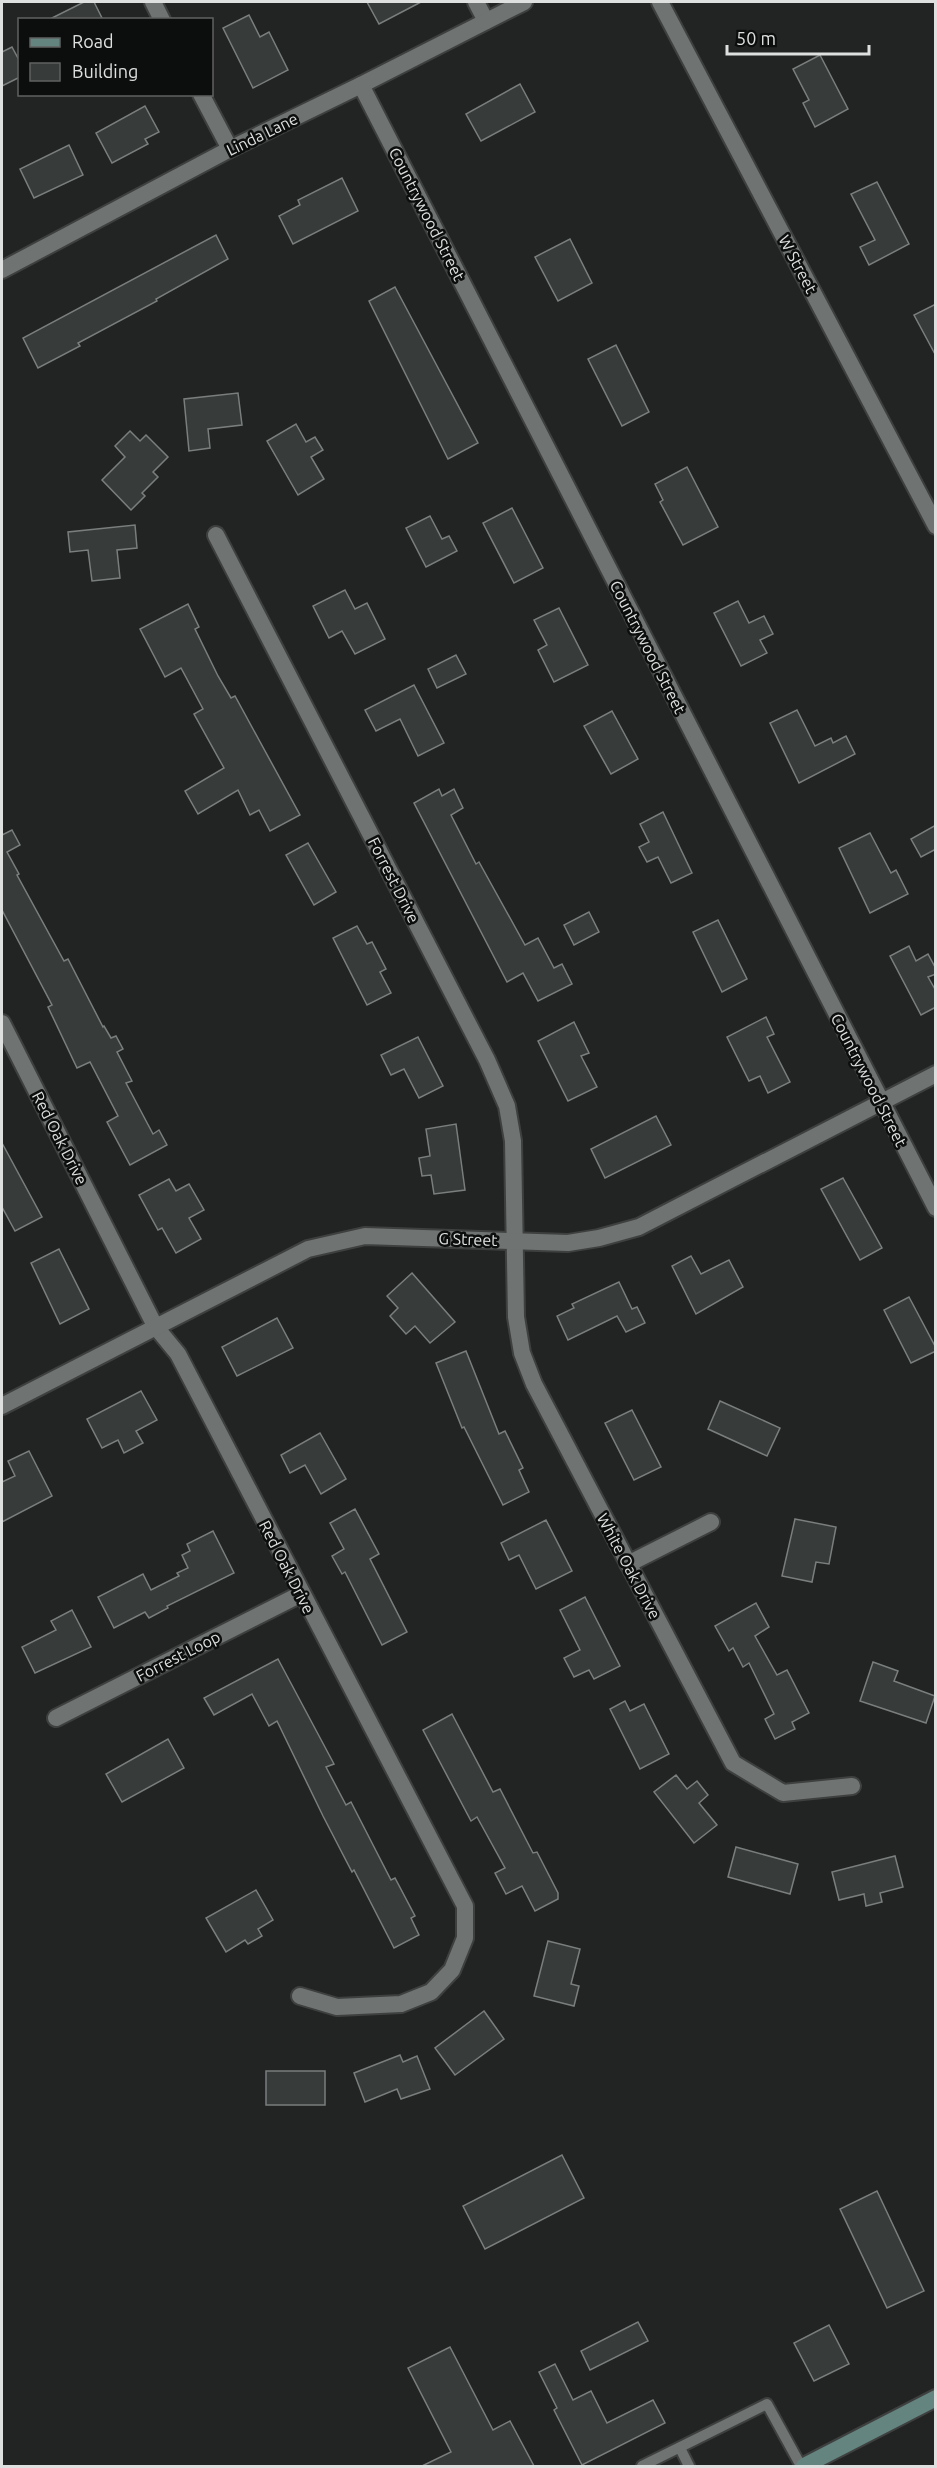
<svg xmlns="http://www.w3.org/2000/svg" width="937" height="2468" font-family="Ubuntu,sans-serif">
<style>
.building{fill:#373b3a;stroke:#7a7e7d;stroke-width:1.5}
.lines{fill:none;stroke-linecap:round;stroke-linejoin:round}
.service-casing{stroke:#3e403f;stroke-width:14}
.minor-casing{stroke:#3e403f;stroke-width:20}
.tertiary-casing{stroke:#3e403f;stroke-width:20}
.secondary-casing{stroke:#3e403f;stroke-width:20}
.service{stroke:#6f7372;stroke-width:10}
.minor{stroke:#6f7372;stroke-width:16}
.tertiary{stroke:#6f7372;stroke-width:16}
.secondary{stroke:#63847f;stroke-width:16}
.labels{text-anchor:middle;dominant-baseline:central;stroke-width:5;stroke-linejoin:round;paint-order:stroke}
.street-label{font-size:16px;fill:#dee0df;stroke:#0c0d0d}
</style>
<rect width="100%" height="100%" fill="#212423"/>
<g class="building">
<polygon points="84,2 94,2 103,20 48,20"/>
<polygon points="367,2 421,2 379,24"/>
<polygon points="249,15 260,37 269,32 288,70 253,88 223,28"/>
<polygon points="12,47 20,62 20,77 2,86 2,52"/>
<polygon points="820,55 848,109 815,127 803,103 809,100 793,69"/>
<polygon points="520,84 535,112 481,141 466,114"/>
<polygon points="145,106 159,132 145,139 148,144 112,163 96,133"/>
<polygon points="69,145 83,175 34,198 20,169"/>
<polygon points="342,178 358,211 293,244 279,216 300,205 298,200"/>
<polygon points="877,182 909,244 869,265 860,247 875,240 851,194"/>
<polygon points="216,235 228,259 156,299 157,301 78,343 80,346 38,368 23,338"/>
<polygon points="570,239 592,283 558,301 535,257"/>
<polygon points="395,287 478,443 448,459 369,301"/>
<polygon points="936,304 936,356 914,315"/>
<polygon points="616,345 649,412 622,426 588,359"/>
<polygon points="238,393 242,425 208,429 210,448 189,451 184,399"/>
<polygon points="296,424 306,442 315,437 323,450 311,457 324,479 298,495 267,441"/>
<polygon points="130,431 140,441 146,435 168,457 153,472 158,477 142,493 145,496 131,510 102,480 125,457 115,446"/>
<polygon points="687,467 718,527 683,545 660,502 663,500 655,484"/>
<polygon points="512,508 543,568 514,583 483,523"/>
<polygon points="430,516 442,539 449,536 457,551 426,567 406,528"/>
<polygon points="135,525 137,548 117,550 120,578 92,581 88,550 70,552 68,532"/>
<polygon points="345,590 355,609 367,603 385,639 355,654 342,631 329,638 313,606"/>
<polygon points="738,601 749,623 764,616 773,634 760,640 767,653 741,666 714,613"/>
<polygon points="188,604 199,627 195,629 218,676 231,698 235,696 300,815 270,831 259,810 250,815 238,790 198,814 185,791 224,768 194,714 203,709 181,668 165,677 140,629"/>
<polygon points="559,608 588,665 554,682 538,650 547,645 534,620"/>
<polygon points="456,655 466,674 437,688 428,669"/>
<polygon points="414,685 444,743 418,756 400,719 376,731 365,710"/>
<polygon points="797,710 815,746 831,738 833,743 846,736 855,754 799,783 770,723"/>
<polygon points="612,711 638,759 611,774 584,726"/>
<polygon points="439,789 442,796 454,789 463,808 451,815 476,864 479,862 525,945 538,938 554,968 562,964 572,984 538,1001 523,973 507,982 414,803"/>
<polygon points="663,812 692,873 671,883 658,857 647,862 639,847 649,842 640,824"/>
<polygon points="936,825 936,849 921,857 911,839"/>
<polygon points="12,830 20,845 7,852 19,874 17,875 64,961 68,959 103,1027 104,1026 111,1038 116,1036 123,1049 117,1052 132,1081 126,1083 153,1134 159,1130 167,1145 130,1165 107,1122 118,1116 90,1062 77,1068 48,1007 52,1005 2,910 2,835"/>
<polygon points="870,833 891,873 896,870 908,894 870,913 839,848"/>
<polygon points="308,843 336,892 314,905 286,855"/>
<polygon points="589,912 599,932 574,945 564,925"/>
<polygon points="718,920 747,979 722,992 693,932"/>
<polygon points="357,926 367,944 372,942 386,969 380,972 391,993 367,1005 333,938"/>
<polygon points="909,946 916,961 928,954 936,969 936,974 928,977 936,991 936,1007 921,1015 890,956"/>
<polygon points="766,1017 774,1034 767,1037 790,1082 768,1093 760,1076 749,1081 727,1037"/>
<polygon points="574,1022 589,1053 581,1056 597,1087 568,1101 538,1041"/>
<polygon points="418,1037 443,1086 419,1098 404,1069 391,1075 381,1055"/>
<polygon points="656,1116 671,1145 605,1178 591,1149"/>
<polygon points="456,1124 465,1190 434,1194 431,1175 422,1176 419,1158 430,1156 426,1129"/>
<polygon points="2,1143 42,1217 15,1231 2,1207"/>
<polygon points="843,1178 882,1248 860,1260 821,1189"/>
<polygon points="169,1179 176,1191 189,1184 204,1210 189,1218 201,1239 176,1253 162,1228 158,1230 139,1195"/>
<polygon points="59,1249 89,1309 60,1324 31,1263"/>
<polygon points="691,1256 701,1274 729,1260 743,1287 696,1314 672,1266"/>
<polygon points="412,1273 455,1322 430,1343 415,1326 406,1334 390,1316 398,1308 387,1296"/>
<polygon points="619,1282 632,1309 637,1307 645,1323 626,1332 617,1316 568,1340 557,1316 574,1308 572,1304"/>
<polygon points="909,1297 936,1348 936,1351 911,1363 884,1310"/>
<polygon points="277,1318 293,1348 237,1376 222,1347"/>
<polygon points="466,1351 499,1434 505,1431 523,1468 519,1470 529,1492 503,1505 464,1427 462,1428 436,1363"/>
<polygon points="141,1391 157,1420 136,1431 143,1443 124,1453 118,1440 102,1448 87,1419"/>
<polygon points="720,1401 780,1428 767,1456 708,1429"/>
<polygon points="632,1410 661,1467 634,1480 605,1423"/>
<polygon points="320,1433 346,1479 321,1494 305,1465 290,1473 281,1455"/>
<polygon points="29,1451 52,1496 2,1522 2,1482 15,1476 8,1461"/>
<polygon points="355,1509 379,1554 370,1559 407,1632 382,1645 345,1572 342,1574 332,1556 344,1549 330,1523"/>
<polygon points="795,1519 836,1527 829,1564 816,1562 812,1582 782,1576"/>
<polygon points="546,1520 572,1571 536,1589 519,1555 509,1560 501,1543"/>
<polygon points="213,1531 234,1573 167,1606 168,1608 149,1618 145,1612 114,1628 98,1597 143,1574 151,1590 179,1576 177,1573 188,1568 182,1555 190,1551 187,1544"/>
<polygon points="585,1597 620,1666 594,1679 589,1670 574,1677 564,1658 580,1650 560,1610"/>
<polygon points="756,1603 769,1627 755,1636 777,1675 787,1670 809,1713 792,1722 795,1729 775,1739 765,1719 774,1714 749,1663 743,1667 733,1648 729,1651 715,1626"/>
<polygon points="72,1610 91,1647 35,1673 22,1647 56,1630 51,1621"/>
<polygon points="278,1659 334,1764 326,1767 346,1805 351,1802 391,1880 395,1878 415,1916 411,1918 419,1935 394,1948 354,1870 352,1872 323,1816 277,1721 269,1726 252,1694 214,1715 204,1698"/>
<polygon points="873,1662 898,1671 894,1681 935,1696 926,1723 860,1701"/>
<polygon points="625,1701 630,1711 644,1704 669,1754 640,1769 610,1709"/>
<polygon points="452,1714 493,1792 500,1789 533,1853 537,1852 558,1893 558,1899 535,1911 522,1886 506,1894 495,1873 505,1868 477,1817 471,1821 423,1730"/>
<polygon points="168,1739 184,1768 122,1802 106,1774"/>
<polygon points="676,1775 687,1789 697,1781 708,1795 699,1803 717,1825 694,1843 654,1792"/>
<polygon points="736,1847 798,1864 790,1894 728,1877"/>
<polygon points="895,1856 903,1887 880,1893 882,1902 866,1906 864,1894 839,1900 832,1872"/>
<polygon points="256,1890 273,1920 258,1929 262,1936 248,1944 245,1940 226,1952 206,1918"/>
<polygon points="548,1941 580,1949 571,1984 579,1986 574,2006 534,1996"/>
<polygon points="484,2011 504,2039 455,2075 435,2048"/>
<polygon points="400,2055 403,2062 417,2056 430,2089 401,2099 397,2089 365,2102 354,2073"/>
<rect x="266" y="2071" width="59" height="34"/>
<polygon points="562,2155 584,2198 485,2249 463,2206"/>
<polygon points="877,2191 924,2291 887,2308 840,2209"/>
<polygon points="638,2322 648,2341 590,2370 581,2351"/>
<polygon points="829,2325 849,2364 814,2381 794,2343"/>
<polygon points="450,2347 493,2430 510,2421 534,2466 422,2466 451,2452 408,2368"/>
<polygon points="555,2364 573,2400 591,2391 607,2423 653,2400 665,2423 582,2465 554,2410 557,2408 539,2372"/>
</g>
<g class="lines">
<defs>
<g id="service">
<polyline points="680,2448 689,2466"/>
<polyline points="642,2466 767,2404 801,2466"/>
</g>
<g id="minor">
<polyline points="153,2 162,20"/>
<polyline points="476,2 486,21"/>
<polyline points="660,2 936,526"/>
<polyline points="361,85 936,1208"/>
<polyline points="201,94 230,149"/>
<polyline points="216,535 487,1060 507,1106 513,1141 516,1317 522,1353 534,1384 733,1763 783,1793 852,1786"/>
<polyline points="2,1023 155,1326 178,1354 465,1906 465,1938 452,1970 431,1992 401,2004 337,2007 300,1996"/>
<polyline points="2,1406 308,1249 365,1236 568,1243 599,1238 639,1227 936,1074"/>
<polyline points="628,1564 711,1522"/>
<polyline points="56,1718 301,1594"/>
</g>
<polyline id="tertiary" points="2,270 230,149 361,85 524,2"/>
<polyline id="secondary" points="804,2466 936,2398"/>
</defs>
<use href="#service" class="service-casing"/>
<use href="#minor" class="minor-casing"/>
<use href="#tertiary" class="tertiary-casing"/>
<use href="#secondary" class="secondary-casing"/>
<use href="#service" class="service"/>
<use href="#minor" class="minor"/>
<use href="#tertiary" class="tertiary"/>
<use href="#secondary" class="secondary"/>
</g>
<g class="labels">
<g class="street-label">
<text transform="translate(262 134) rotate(-26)">Linda Lane</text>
<text transform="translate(427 214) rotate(63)">Countrywood Street</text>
<text transform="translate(798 264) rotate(62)">W Street</text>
<text transform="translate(648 647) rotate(63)">Countrywood Street</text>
<text transform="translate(394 880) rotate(63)">Forrest Drive</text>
<text transform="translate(869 1080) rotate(63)">Countrywood Street</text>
<text transform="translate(60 1138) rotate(63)">Red Oak Drive</text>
<text transform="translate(468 1239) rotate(2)">G Street</text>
<text transform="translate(629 1566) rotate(62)">White Oak Drive</text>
<text transform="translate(287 1567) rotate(63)">Red Oak Drive</text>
<text transform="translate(178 1656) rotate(-27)">Forrest Loop</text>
</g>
</g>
<rect width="937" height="2468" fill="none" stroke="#dee0df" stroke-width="6"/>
<rect x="18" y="18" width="195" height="78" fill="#0c0d0d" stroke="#606161" stroke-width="1.5"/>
<rect x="30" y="38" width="30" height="9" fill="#63847f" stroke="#606161" stroke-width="1.5"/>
<text x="72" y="48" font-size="18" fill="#dee0df">Road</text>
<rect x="30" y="63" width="30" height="18" fill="#373b3a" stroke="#606161" stroke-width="1.5"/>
<text x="72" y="78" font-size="18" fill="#dee0df">Building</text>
<path d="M727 45v9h142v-9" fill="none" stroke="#dee0df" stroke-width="3"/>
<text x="736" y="45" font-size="18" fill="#dee0df" stroke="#0c0d0d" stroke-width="4.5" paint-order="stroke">50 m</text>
</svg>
